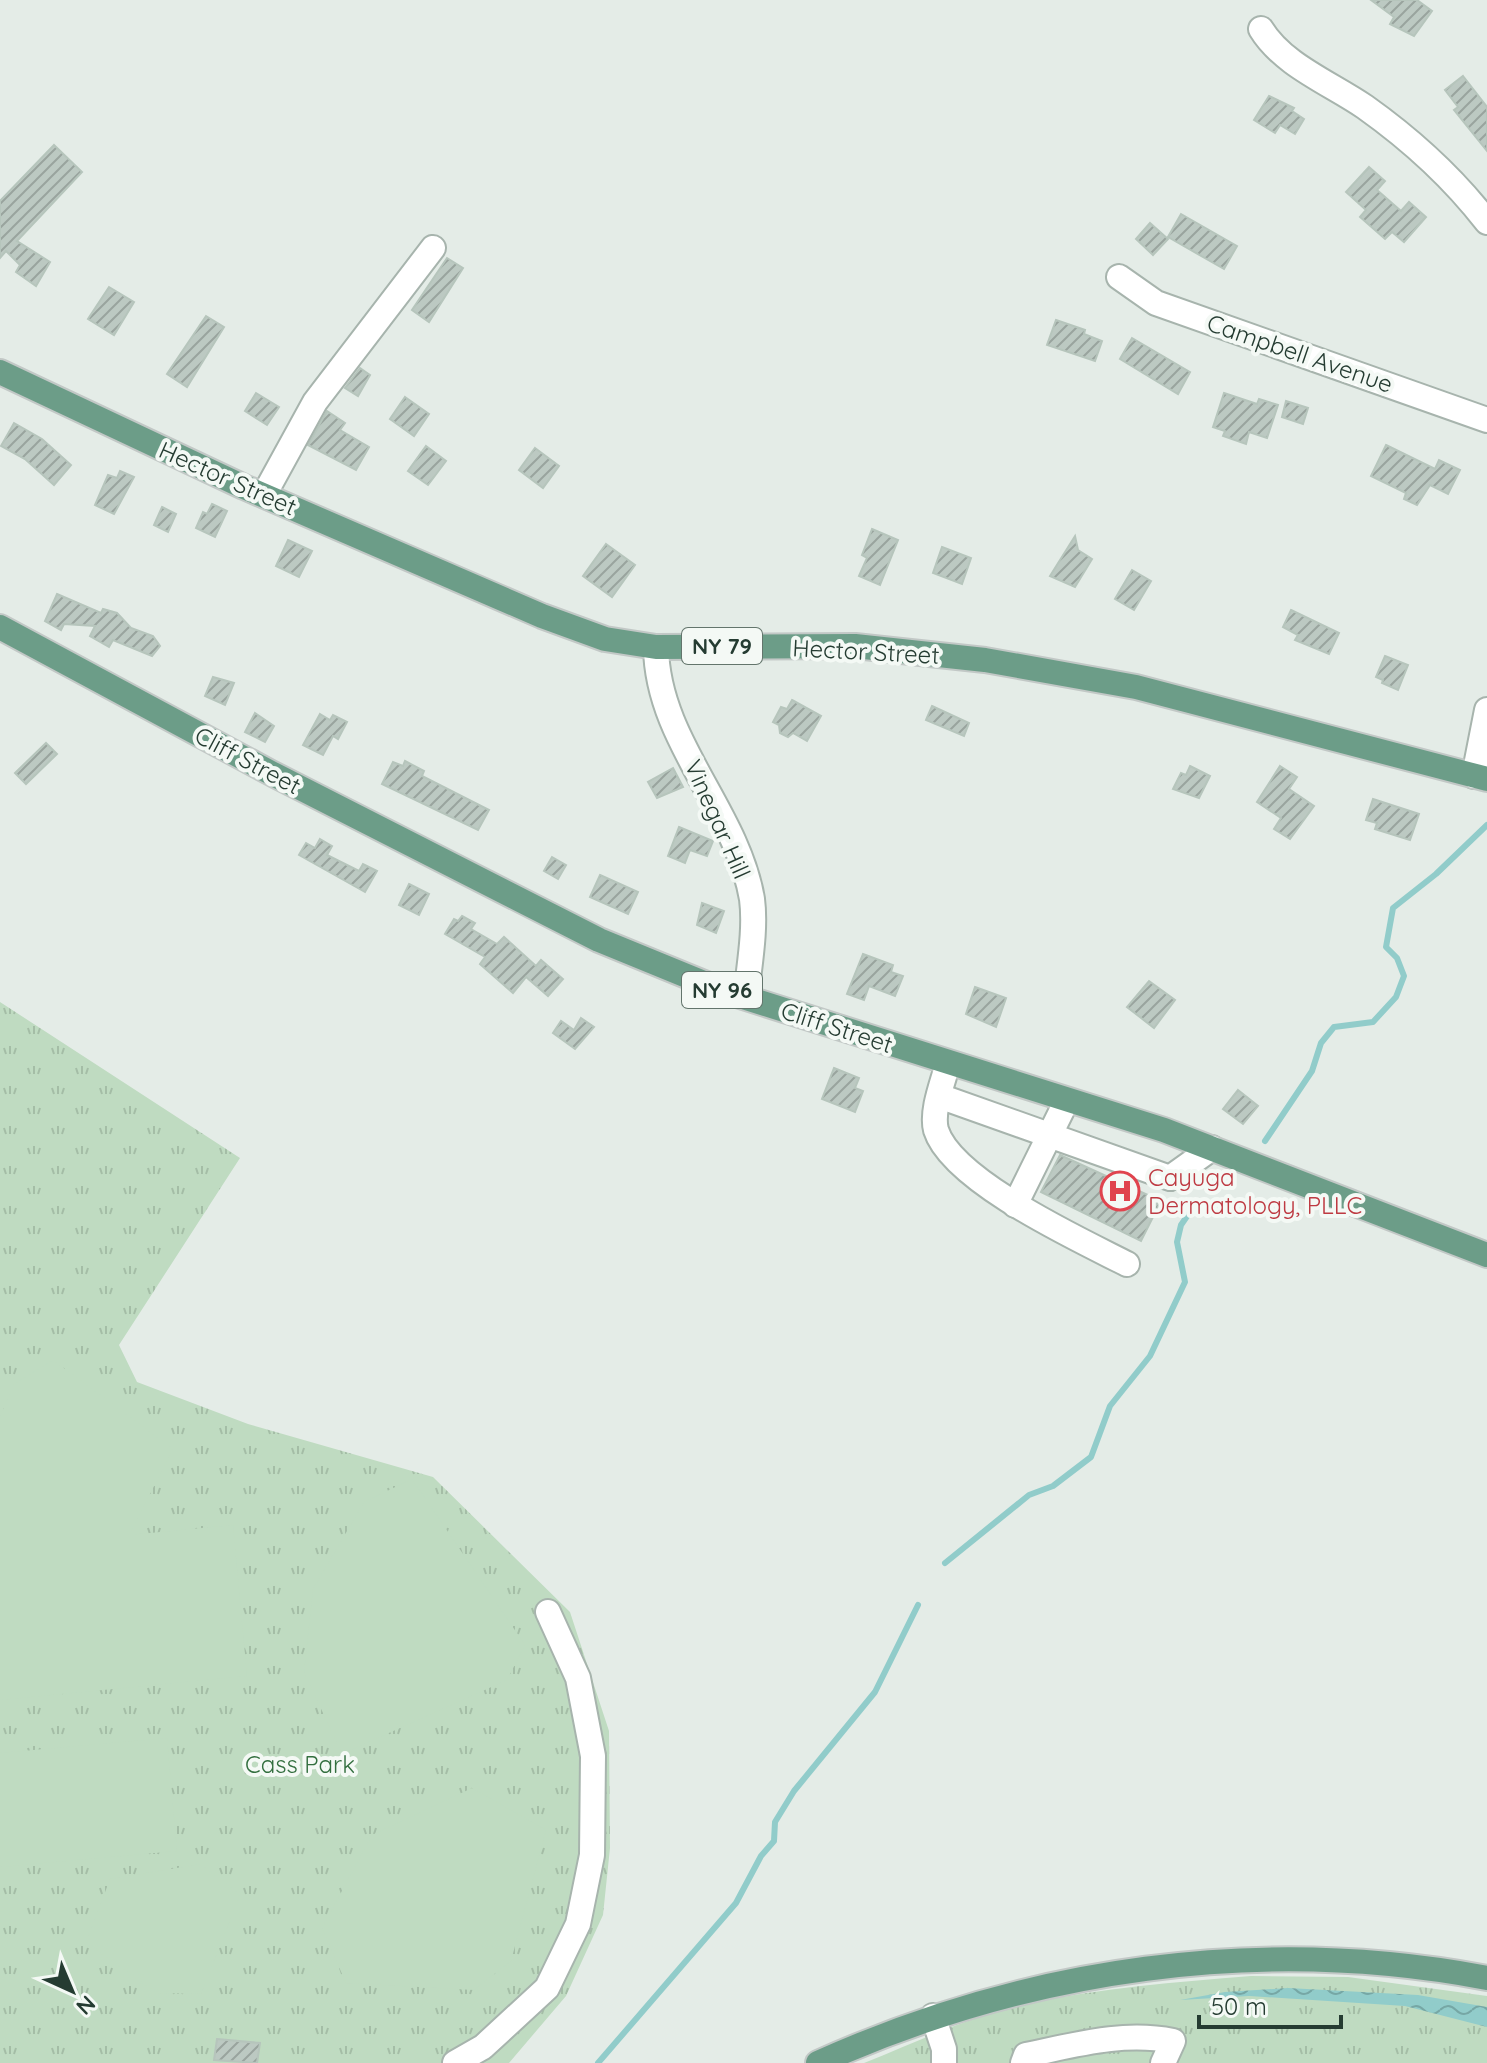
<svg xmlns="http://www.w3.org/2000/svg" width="1487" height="2063" font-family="Quicksand,sans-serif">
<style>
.grass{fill:url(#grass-tufts)}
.garden{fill:#bfdbc1}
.water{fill:url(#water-waves)}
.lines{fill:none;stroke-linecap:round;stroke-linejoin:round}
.stream{stroke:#91ccca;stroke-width:6}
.building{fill:url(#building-hatch);stroke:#b6c5bc;stroke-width:2}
.minor-casing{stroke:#a7b4ad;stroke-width:28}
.major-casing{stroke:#c2c8c6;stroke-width:28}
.minor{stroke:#fff;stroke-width:24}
.major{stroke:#6c9d88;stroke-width:24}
.labels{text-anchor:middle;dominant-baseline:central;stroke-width:8;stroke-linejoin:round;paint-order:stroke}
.shield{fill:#f4f9f5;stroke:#63756c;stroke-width:2}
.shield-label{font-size:22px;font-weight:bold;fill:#253c32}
.street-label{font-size:24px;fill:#253c32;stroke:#f4f9f5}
.health-label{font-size:24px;fill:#be3a42;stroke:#f4f9f5;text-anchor:start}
.park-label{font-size:24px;fill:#336f3f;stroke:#f4f9f5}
</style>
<defs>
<pattern id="grass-tufts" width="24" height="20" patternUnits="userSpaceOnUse" patternTransform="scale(2)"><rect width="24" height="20" fill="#bfdbc1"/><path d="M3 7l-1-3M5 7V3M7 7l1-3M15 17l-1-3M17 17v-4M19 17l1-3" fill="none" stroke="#a4bda6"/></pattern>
<pattern id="water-waves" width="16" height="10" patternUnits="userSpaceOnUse" patternTransform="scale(2)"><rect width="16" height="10" fill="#91ccca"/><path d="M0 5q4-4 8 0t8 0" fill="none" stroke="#76a7a5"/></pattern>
<pattern id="building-hatch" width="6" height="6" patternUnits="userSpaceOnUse" patternTransform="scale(2)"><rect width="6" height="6" fill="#bcc9c2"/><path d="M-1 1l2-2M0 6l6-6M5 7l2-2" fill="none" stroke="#99a49e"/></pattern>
</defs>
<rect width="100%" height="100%" fill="#e4ece7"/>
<g class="grass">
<polygon points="0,1002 240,1158 119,1345 137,1382 248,1424 433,1477 570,1612 609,1731 610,1848 603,1915 566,1996 509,2063 0,2063"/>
<path d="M1251 1976 1348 1977 1487 1996V2063H864C917 2042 970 2016 1026 2004 1100 1988 1176 1982 1251 1976Z"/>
</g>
<g class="garden">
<polygon points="53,1360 173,1449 129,1535 233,1525 247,1676 0,1700 0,1416 14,1384"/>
<polygon points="412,1479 525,1645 507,1680 342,1754 304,1672 313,1589 364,1502"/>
<polygon points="167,1738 177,1851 0,1867 0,1753"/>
<polygon points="472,1788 546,1830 511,1961 474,1990 346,1983 322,1928 372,1835"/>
<polygon points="201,1864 240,1895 201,1994 157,1993 86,1943 110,1879"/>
</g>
<polygon class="water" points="1288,1988 1418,1995 1487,2007 1487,2027 1405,2006 1249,1996 1180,2000 1225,1992"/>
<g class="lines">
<g class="stream">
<polyline points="1265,1141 1312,1071 1321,1043 1334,1027 1373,1022 1396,997 1404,976 1397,958 1386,947 1393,908 1436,874 1487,825"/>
<polyline points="945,1563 1029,1495 1053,1486 1091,1457 1110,1406 1150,1356 1185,1282 1177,1242 1181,1225 1192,1209"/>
<polyline points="598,2063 736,1903 761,1856 774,1841 775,1822 794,1791 875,1692 918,1605"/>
</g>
</g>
<g class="building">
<polygon points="1371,0 1417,0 1432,11 1414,36 1390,24 1394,17"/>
<polygon points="1463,76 1487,107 1487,151 1454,110 1458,107 1445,90"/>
<polygon points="1269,96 1294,108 1292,111 1304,119 1295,134 1280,125 1275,133 1254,120"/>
<polygon points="54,145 82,172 17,241 50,262 36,286 16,272 20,265 6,251 0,258 0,201"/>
<polygon points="1369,167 1385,181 1377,190 1401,211 1409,202 1426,217 1404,242 1392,232 1385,239 1360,217 1366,210 1346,192"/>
<polygon points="1181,214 1237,246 1224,269 1168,237"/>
<polygon points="1150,223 1168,239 1153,255 1136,239"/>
<polygon points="447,258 463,268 429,322 412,310"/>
<polygon points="109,287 134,302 114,335 88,319"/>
<polygon points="206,316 224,327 187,387 167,374"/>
<polygon points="1056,320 1085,330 1084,334 1102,341 1095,361 1047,345"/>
<polygon points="1132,338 1190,372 1178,394 1120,359"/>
<polygon points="360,368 370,375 358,396 345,388"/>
<polygon points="256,393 279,407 267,425 245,411"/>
<polygon points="1224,393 1257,404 1259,399 1278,405 1267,438 1249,432 1246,444 1223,436 1225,431 1213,427"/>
<polygon points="405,397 429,414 414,436 390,419"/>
<polygon points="1286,401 1308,408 1303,424 1282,417"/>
<polygon points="327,411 345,423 340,430 369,447 356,470 308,445"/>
<polygon points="14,423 42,439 71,465 54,485 25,459 1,446"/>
<polygon points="1386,445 1435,469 1439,460 1460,470 1448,494 1430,485 1417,505 1404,499 1406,493 1371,476"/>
<polygon points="426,446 446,461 428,485 408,471"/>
<polygon points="535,448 559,466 543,488 519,470"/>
<polygon points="120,471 134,477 114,514 95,505 108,475 117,478"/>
<polygon points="212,504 227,511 215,537 196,528 203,512 207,514"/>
<polygon points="162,507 176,514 168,532 154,525"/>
<polygon points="872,529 898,540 880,585 859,576 867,558 862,555"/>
<polygon points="1075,536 1078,550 1092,559 1075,587 1050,576"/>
<polygon points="288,540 312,551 299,577 276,566"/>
<polygon points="606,544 635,565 612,597 583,576"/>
<polygon points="942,547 971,558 962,584 933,573"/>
<polygon points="1132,570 1151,581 1134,610 1115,599"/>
<polygon points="57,594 101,613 103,609 117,613 131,628 153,636 160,646 152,656 113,640 109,647 90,636 95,626 64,624 61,630 45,621"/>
<polygon points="1291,610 1339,633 1329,654 1295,640 1298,635 1283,627"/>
<polygon points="1385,656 1408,665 1398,690 1382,683 1383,680 1376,677"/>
<polygon points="213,677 234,683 225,705 205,696"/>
<polygon points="792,700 821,716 807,741 793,733 788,737 780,733 779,725 773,722 781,707 787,709"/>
<polygon points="932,706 969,723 964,736 926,720"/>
<polygon points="255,713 274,726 265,742 245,732"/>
<polygon points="320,714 330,720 333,715 347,722 338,739 333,736 323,755 303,745"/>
<polygon points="46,743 57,754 26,784 15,773"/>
<polygon points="405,761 424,771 422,776 489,810 478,830 382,784 393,762 403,766"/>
<polygon points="1190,766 1210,776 1199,798 1173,789 1181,773 1186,775"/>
<polygon points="1280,766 1297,777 1289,789 1314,806 1290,839 1274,829 1281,818 1257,802"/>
<polygon points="673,768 683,787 657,798 648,782"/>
<polygon points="1373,799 1419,814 1410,840 1375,829 1377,823 1366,820"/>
<polygon points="679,827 713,841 707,856 690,850 685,863 668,856"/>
<polygon points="320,839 332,846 327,855 359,871 363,864 377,871 365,892 299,855 306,843 315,848"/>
<polygon points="552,857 566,865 558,879 544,871"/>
<polygon points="600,875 638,892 628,914 590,897"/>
<polygon points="409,884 429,894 419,915 399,905"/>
<polygon points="702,903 724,911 716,933 697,925"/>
<polygon points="462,916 475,923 471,929 497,944 504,937 536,966 541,960 563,979 548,996 526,977 513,993 480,964 485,957 445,934 454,919 458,921"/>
<polygon points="863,954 893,965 891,972 903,976 895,996 869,986 864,1000 847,994"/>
<polygon points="1149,981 1175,1000 1154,1028 1127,1007"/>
<polygon points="975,987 1006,998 996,1027 966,1014"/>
<polygon points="581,1018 594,1027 575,1049 553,1033 561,1021 574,1030"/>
<polygon points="834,1068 859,1078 855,1088 863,1091 855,1112 822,1099"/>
<polygon points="1238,1090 1258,1106 1243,1124 1223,1109"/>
<polygon points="1060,1155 1161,1201 1141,1241 1041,1192"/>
<polygon points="217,2039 260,2043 257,2063 214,2060"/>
</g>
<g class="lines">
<defs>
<g id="minor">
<path d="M1261 29C1283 65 1330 83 1365 107 1410 139 1453 178 1487 222"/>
<polyline points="1119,277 1156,303 1487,420"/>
<polyline points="264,495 315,402 433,248"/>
<path d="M656 647C657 741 737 810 752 899 756 930 749 966 746 997"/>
<polyline points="1474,776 1487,710"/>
<path d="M948 1063C943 1082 931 1111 936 1130 952 1181 1080 1240 1127 1264"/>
<polyline points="939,1096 1170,1178 1212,1148"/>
<polyline points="1015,1205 1067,1100"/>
<polyline points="933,2016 944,2049 944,2063"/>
<polyline points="455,2063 483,2047 547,1988 578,1924 592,1855 593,1756 578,1678 548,1612"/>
<path d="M1023 2063 1026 2055C1075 2045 1123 2031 1173 2041L1163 2063"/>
</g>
<g id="major">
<polyline points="0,372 244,487 542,616 605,639 656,647 855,646 985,660 1136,687 1487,779"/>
<polyline points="0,627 273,774 599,940 721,990 1164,1130 1487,1255"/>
<path d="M818 2063C1028 1968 1260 1935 1487 1978"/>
</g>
</defs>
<use href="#minor" class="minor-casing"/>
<use href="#major" class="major-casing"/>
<use href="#minor" class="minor"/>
<use href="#major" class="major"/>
</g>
<defs>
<symbol id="hospital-ring" viewBox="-11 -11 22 22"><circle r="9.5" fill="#f4f9f5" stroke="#e0444e" stroke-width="1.5"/><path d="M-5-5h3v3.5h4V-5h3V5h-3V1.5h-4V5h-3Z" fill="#e0444e"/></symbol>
</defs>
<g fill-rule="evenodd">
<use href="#hospital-ring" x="1098" y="1169" width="44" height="44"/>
</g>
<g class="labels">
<g class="shield">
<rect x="682" y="628" width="80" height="36" rx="6"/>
<rect x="682" y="972" width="80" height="36" rx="6"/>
</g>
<g class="shield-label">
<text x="722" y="646">NY 79</text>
<text x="722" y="990">NY 96</text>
</g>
<g class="street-label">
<text transform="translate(1300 353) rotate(19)">Campbell Avenue</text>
<text transform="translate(228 478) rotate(24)">Hector Street</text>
<text transform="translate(866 651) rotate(3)">Hector Street</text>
<text transform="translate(248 760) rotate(28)">Cliff Street</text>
<text transform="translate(718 819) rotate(66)">Vinegar Hill</text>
<text transform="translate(837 1027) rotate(18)">Cliff Street</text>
</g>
<g class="health-label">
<text x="1148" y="1177">Cayuga<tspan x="1148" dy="28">Dermatology, PLLC</tspan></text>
</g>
<g class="park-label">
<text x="300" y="1764">Cass Park</text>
</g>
</g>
<g transform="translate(72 1991) rotate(136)" stroke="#f4f9f5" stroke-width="6" paint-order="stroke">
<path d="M0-6L14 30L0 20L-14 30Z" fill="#253c32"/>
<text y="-12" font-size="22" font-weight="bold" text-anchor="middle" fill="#253c32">N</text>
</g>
<path d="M1199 2015v12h142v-12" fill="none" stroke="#253c32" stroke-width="4"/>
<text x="1211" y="2015" font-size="24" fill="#253c32" stroke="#f4f9f5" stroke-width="6" paint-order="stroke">50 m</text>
</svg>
